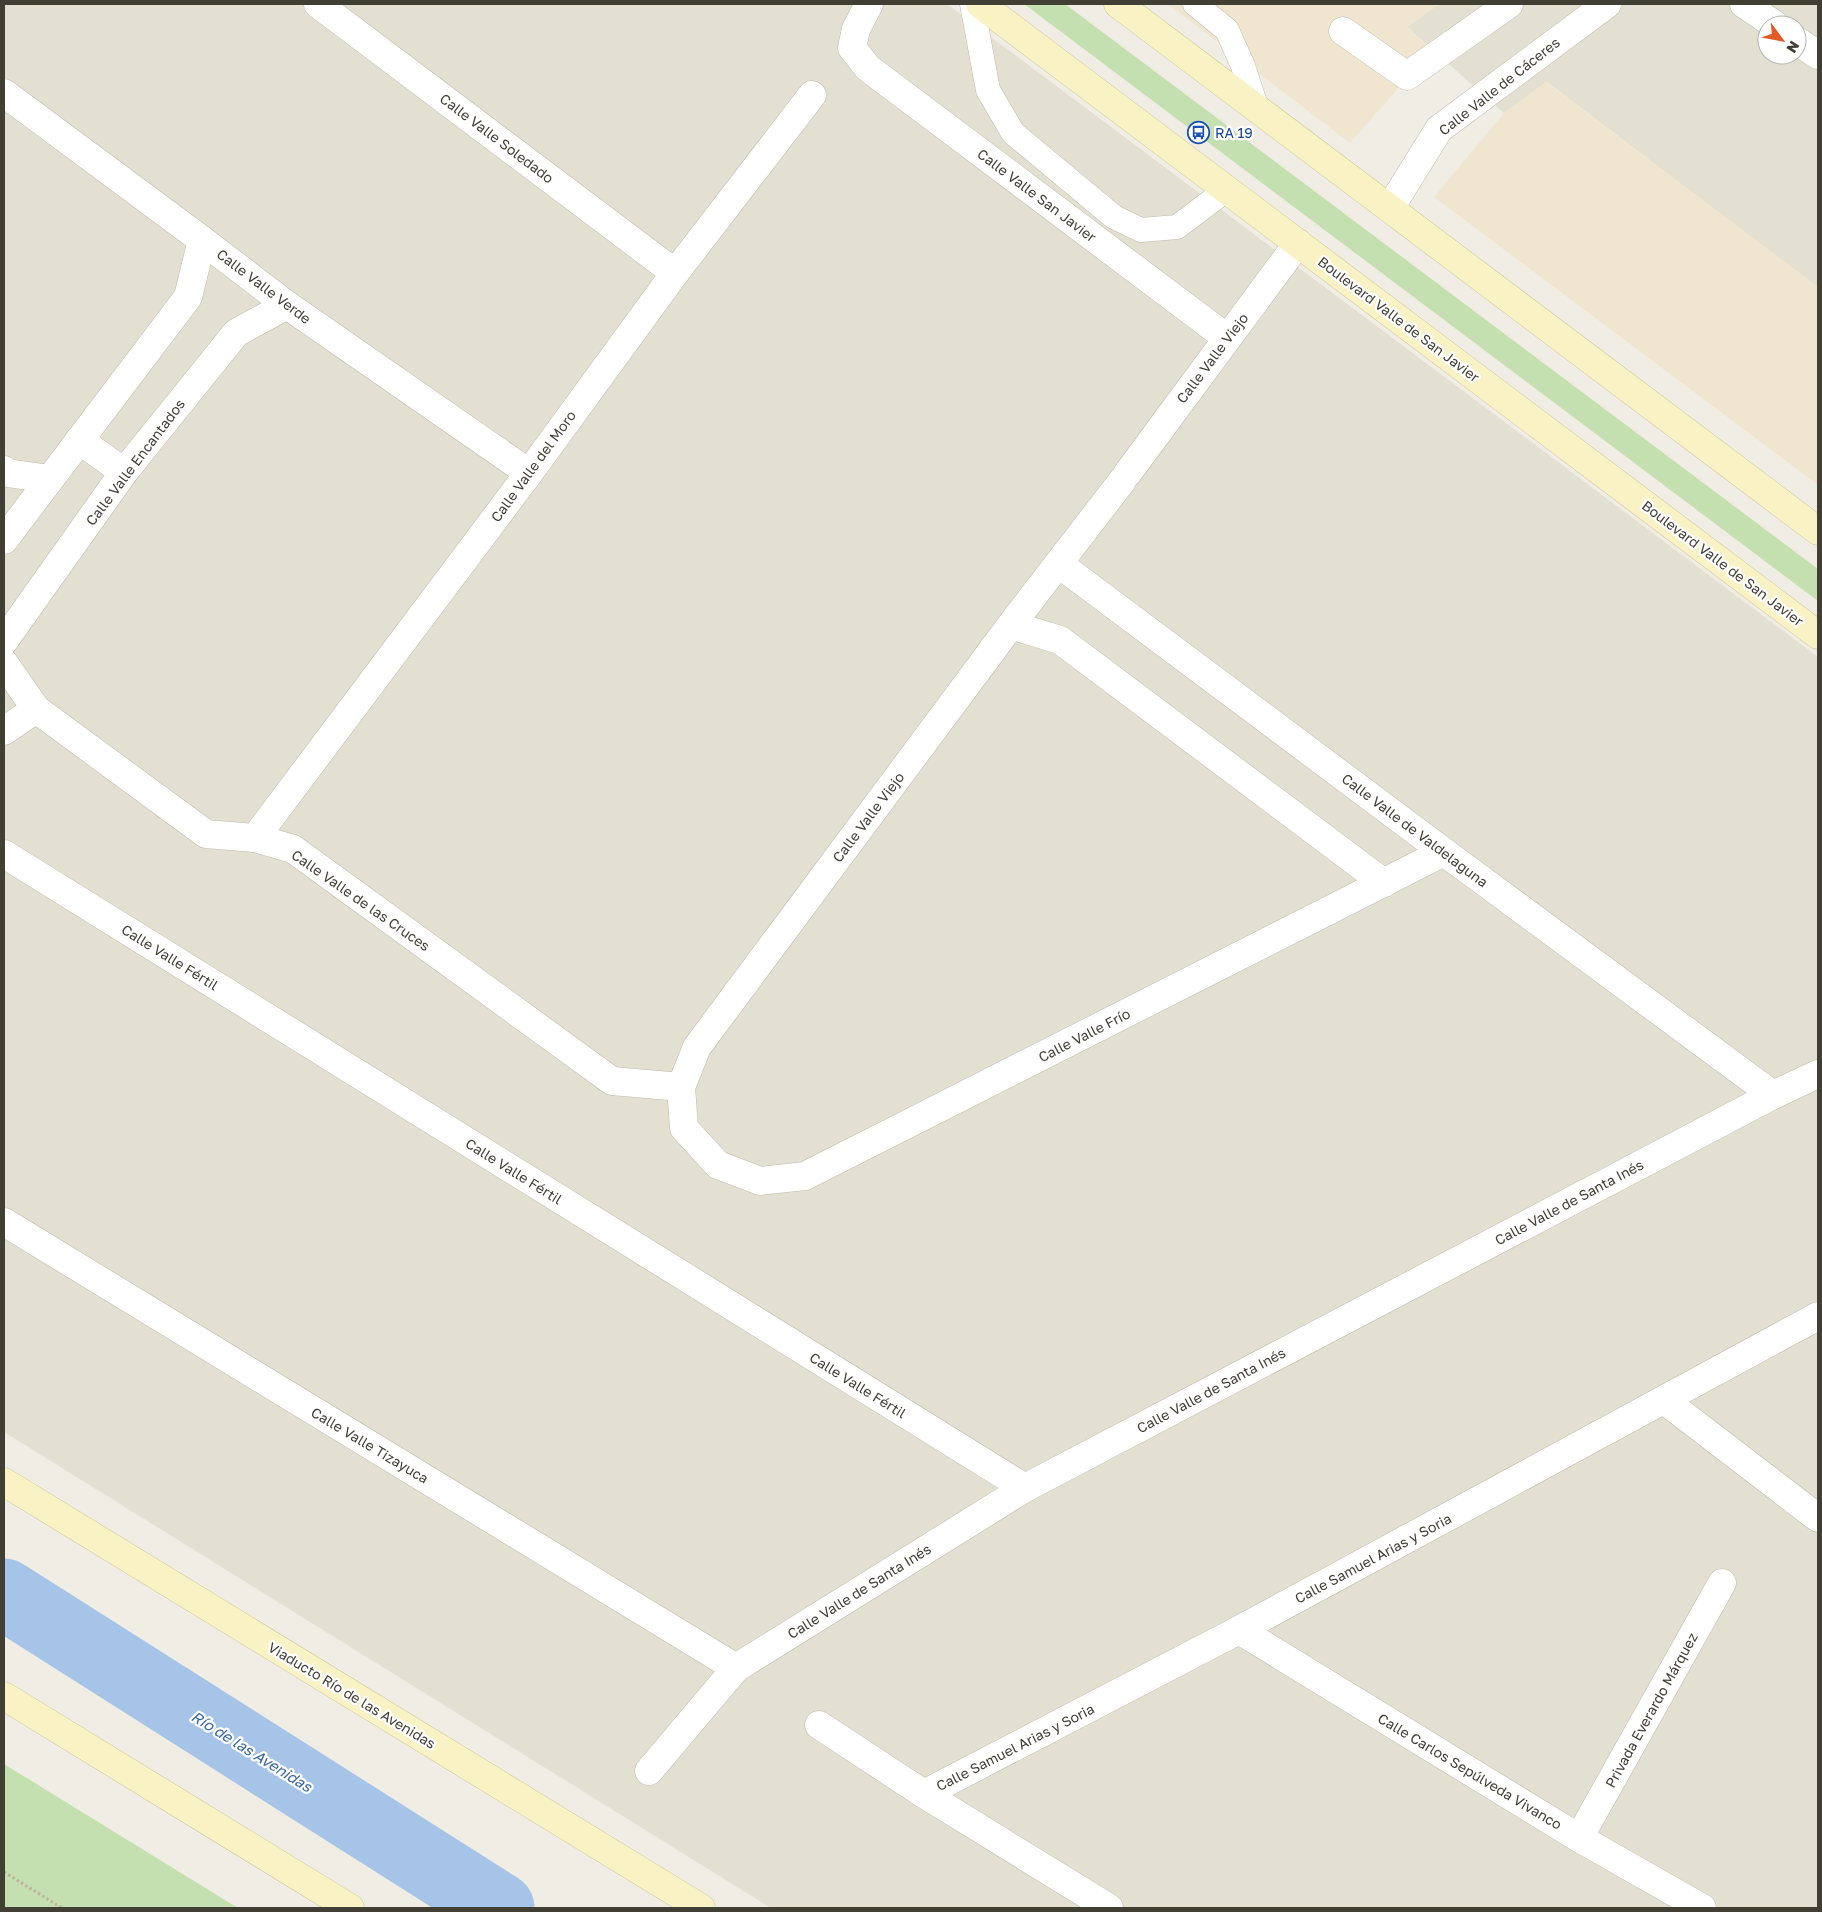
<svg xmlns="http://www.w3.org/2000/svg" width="1822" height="1912" font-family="'Golos Text',sans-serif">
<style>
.residential{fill:#e3e0d2;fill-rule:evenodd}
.commercial{fill:#f0e6d0}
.green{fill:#c5e0b0}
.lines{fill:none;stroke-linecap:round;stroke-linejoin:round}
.river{stroke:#a5c4e7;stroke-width:71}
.lane-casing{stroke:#bdb9aa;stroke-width:25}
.street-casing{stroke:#bdb9aa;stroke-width:29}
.secondary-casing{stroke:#cbc397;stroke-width:29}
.path{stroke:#bab39a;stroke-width:3;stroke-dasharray:2.5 2.5;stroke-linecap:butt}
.lane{stroke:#fff;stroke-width:24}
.street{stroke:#fff;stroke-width:28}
.secondary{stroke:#f8f2c5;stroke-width:28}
.labels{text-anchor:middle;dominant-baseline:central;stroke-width:4.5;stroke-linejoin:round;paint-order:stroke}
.street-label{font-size:14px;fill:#413e34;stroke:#fff}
.transit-label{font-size:14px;fill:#164399;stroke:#fff;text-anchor:start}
.water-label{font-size:15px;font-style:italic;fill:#3a69a0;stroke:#fff}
</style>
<rect width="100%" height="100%" fill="#f0ede4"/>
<g class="residential">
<polygon points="4,4 947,4 1818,657 1818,1908 771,1908 4,1432"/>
<path d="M1439 4H1818V288L1547 82 1504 113 1407 27ZM1767 25H1797V55H1767Z"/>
</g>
<g class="commercial">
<polygon points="1168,4 1439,4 1407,27 1432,50 1350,143"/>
<polygon points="1546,82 1818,287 1818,485 1434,197 1504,113"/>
</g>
<g class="green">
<polygon points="1024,4 1065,4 1818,569 1818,601"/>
<polygon points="4,1764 238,1908 4,1908"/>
</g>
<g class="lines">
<polyline class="river" points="4,1594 499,1908"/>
<defs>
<g id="lane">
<polyline points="972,4 988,90 1013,133 1114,217 1141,230 1177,227 1226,190"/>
<polyline points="1195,4 1227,30 1243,66 1257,109"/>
</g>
<g id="street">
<polyline points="318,4 675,273"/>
<polyline points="869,4 856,29 852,48 868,68 1227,338"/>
<polyline points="1744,4 1775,25"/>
<polyline points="1343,31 1407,76 1509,4"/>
<polyline points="1797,41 1818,55"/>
<polyline points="4,93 202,240 287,305 529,473"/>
<polyline points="1390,208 1439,129 1607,4"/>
<polyline points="79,440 124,472"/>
<polyline points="4,470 7,473 50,479"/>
<polyline points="1127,474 1298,243"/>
<polyline points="1122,481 1011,625 697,1047 681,1087 684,1128 718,1165 760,1181 805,1176 1444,852"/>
<polyline points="4,540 188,297 202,240"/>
<polyline points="1059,564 1444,852 1773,1095"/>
<polyline points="1011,625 1060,640 1384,883"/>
<polyline points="4,641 124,472 236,333 287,305"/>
<polyline points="4,663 36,709 206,834 255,838 293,849 612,1081 681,1087"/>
<polyline points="4,731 36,709"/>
<polyline points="255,838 529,473 675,273 812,95"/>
<polyline points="4,854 1025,1488"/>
<polyline points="4,1222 736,1668"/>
<polyline points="1664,1400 1818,1518"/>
<polyline points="1239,1630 1579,1838 1702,1908"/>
<polyline points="819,1725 924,1794 1109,1908"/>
<polyline points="649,1771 736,1668 1025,1488 1773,1095 1818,1074"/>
<polyline points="924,1794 1239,1630 1818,1316"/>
<polyline points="1579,1838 1722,1583"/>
</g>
<g id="secondary">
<polyline points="980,4 1818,635"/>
<polyline points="1118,4 1818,531"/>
<polyline points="4,1482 701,1908"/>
<polyline points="4,1696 350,1908"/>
</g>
</defs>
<use href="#lane" class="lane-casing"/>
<use href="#street" class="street-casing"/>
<use href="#secondary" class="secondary-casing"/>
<polyline class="path" points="4,1872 62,1908"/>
<use href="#lane" class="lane"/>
<use href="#street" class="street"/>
<use href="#secondary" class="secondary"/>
</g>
<defs>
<symbol id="bus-ring" viewBox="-11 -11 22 22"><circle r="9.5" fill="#fff" stroke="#1a4fb4" stroke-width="1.5"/><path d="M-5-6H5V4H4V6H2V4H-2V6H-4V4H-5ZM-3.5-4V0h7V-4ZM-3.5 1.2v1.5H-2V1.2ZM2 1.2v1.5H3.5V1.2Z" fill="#1a4fb4"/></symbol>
</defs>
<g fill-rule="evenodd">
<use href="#bus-ring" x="1186" y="120" width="25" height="25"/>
</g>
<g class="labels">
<g class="street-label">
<text transform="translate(1499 86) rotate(-38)">Calle Valle de Cáceres</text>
<text transform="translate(497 138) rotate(37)">Calle Valle Soledado</text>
<text transform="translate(1037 195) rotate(37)">Calle Valle San Javier</text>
<text transform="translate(264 286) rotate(37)">Calle Valle Verde</text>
<text transform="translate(1399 319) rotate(37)">Boulevard Valle de San Javier</text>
<text transform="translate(1212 358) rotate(-53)">Calle Valle Viejo</text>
<text transform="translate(135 462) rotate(-53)">Calle Valle Encantados</text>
<text transform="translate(533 466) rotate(-54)">Calle Valle del Moro</text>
<text transform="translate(1723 563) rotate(37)">Boulevard Valle de San Javier</text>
<text transform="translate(868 817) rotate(-53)">Calle Valle Viejo</text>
<text transform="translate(1415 830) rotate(37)">Calle Valle de Valdelaguna</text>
<text transform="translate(361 900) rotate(35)">Calle Valle de las Cruces</text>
<text transform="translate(170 957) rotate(32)">Calle Valle Fértil</text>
<text transform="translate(1084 1035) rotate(-27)">Calle Valle Frío</text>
<text transform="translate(514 1171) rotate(32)">Calle Valle Fértil</text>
<text transform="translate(1569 1202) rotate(-28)">Calle Valle de Santa Inés</text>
<text transform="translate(858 1385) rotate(32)">Calle Valle Fértil</text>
<text transform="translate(1211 1390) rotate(-28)">Calle Valle de Santa Inés</text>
<text transform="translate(370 1445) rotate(31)">Calle Valle Tizayuca</text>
<text transform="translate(1373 1558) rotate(-28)">Calle Samuel Arias y Soria</text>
<text transform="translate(859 1591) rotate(-32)">Calle Valle de Santa Inés</text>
<text transform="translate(352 1695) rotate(31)">Viaducto Río de las Avenidas</text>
<text transform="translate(1651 1710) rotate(-61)">Privada Everardo Márquez</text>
<text transform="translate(1015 1747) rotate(-27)">Calle Samuel Arias y Soria</text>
<text transform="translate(1470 1771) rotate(31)">Calle Carlos Sepúlveda Vivanco</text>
</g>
<g class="transit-label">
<text x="1215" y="132">RA 19</text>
</g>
<g class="water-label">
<text transform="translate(252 1751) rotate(32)">Río de las Avenidas</text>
</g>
</g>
<rect width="1822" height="1912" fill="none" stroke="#413e34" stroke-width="10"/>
<g transform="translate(1782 40) rotate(122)"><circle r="24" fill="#ffffff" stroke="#b3b2ae"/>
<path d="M0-4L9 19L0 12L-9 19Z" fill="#e25a28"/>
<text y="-8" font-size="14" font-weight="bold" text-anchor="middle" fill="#413e34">N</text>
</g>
</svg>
